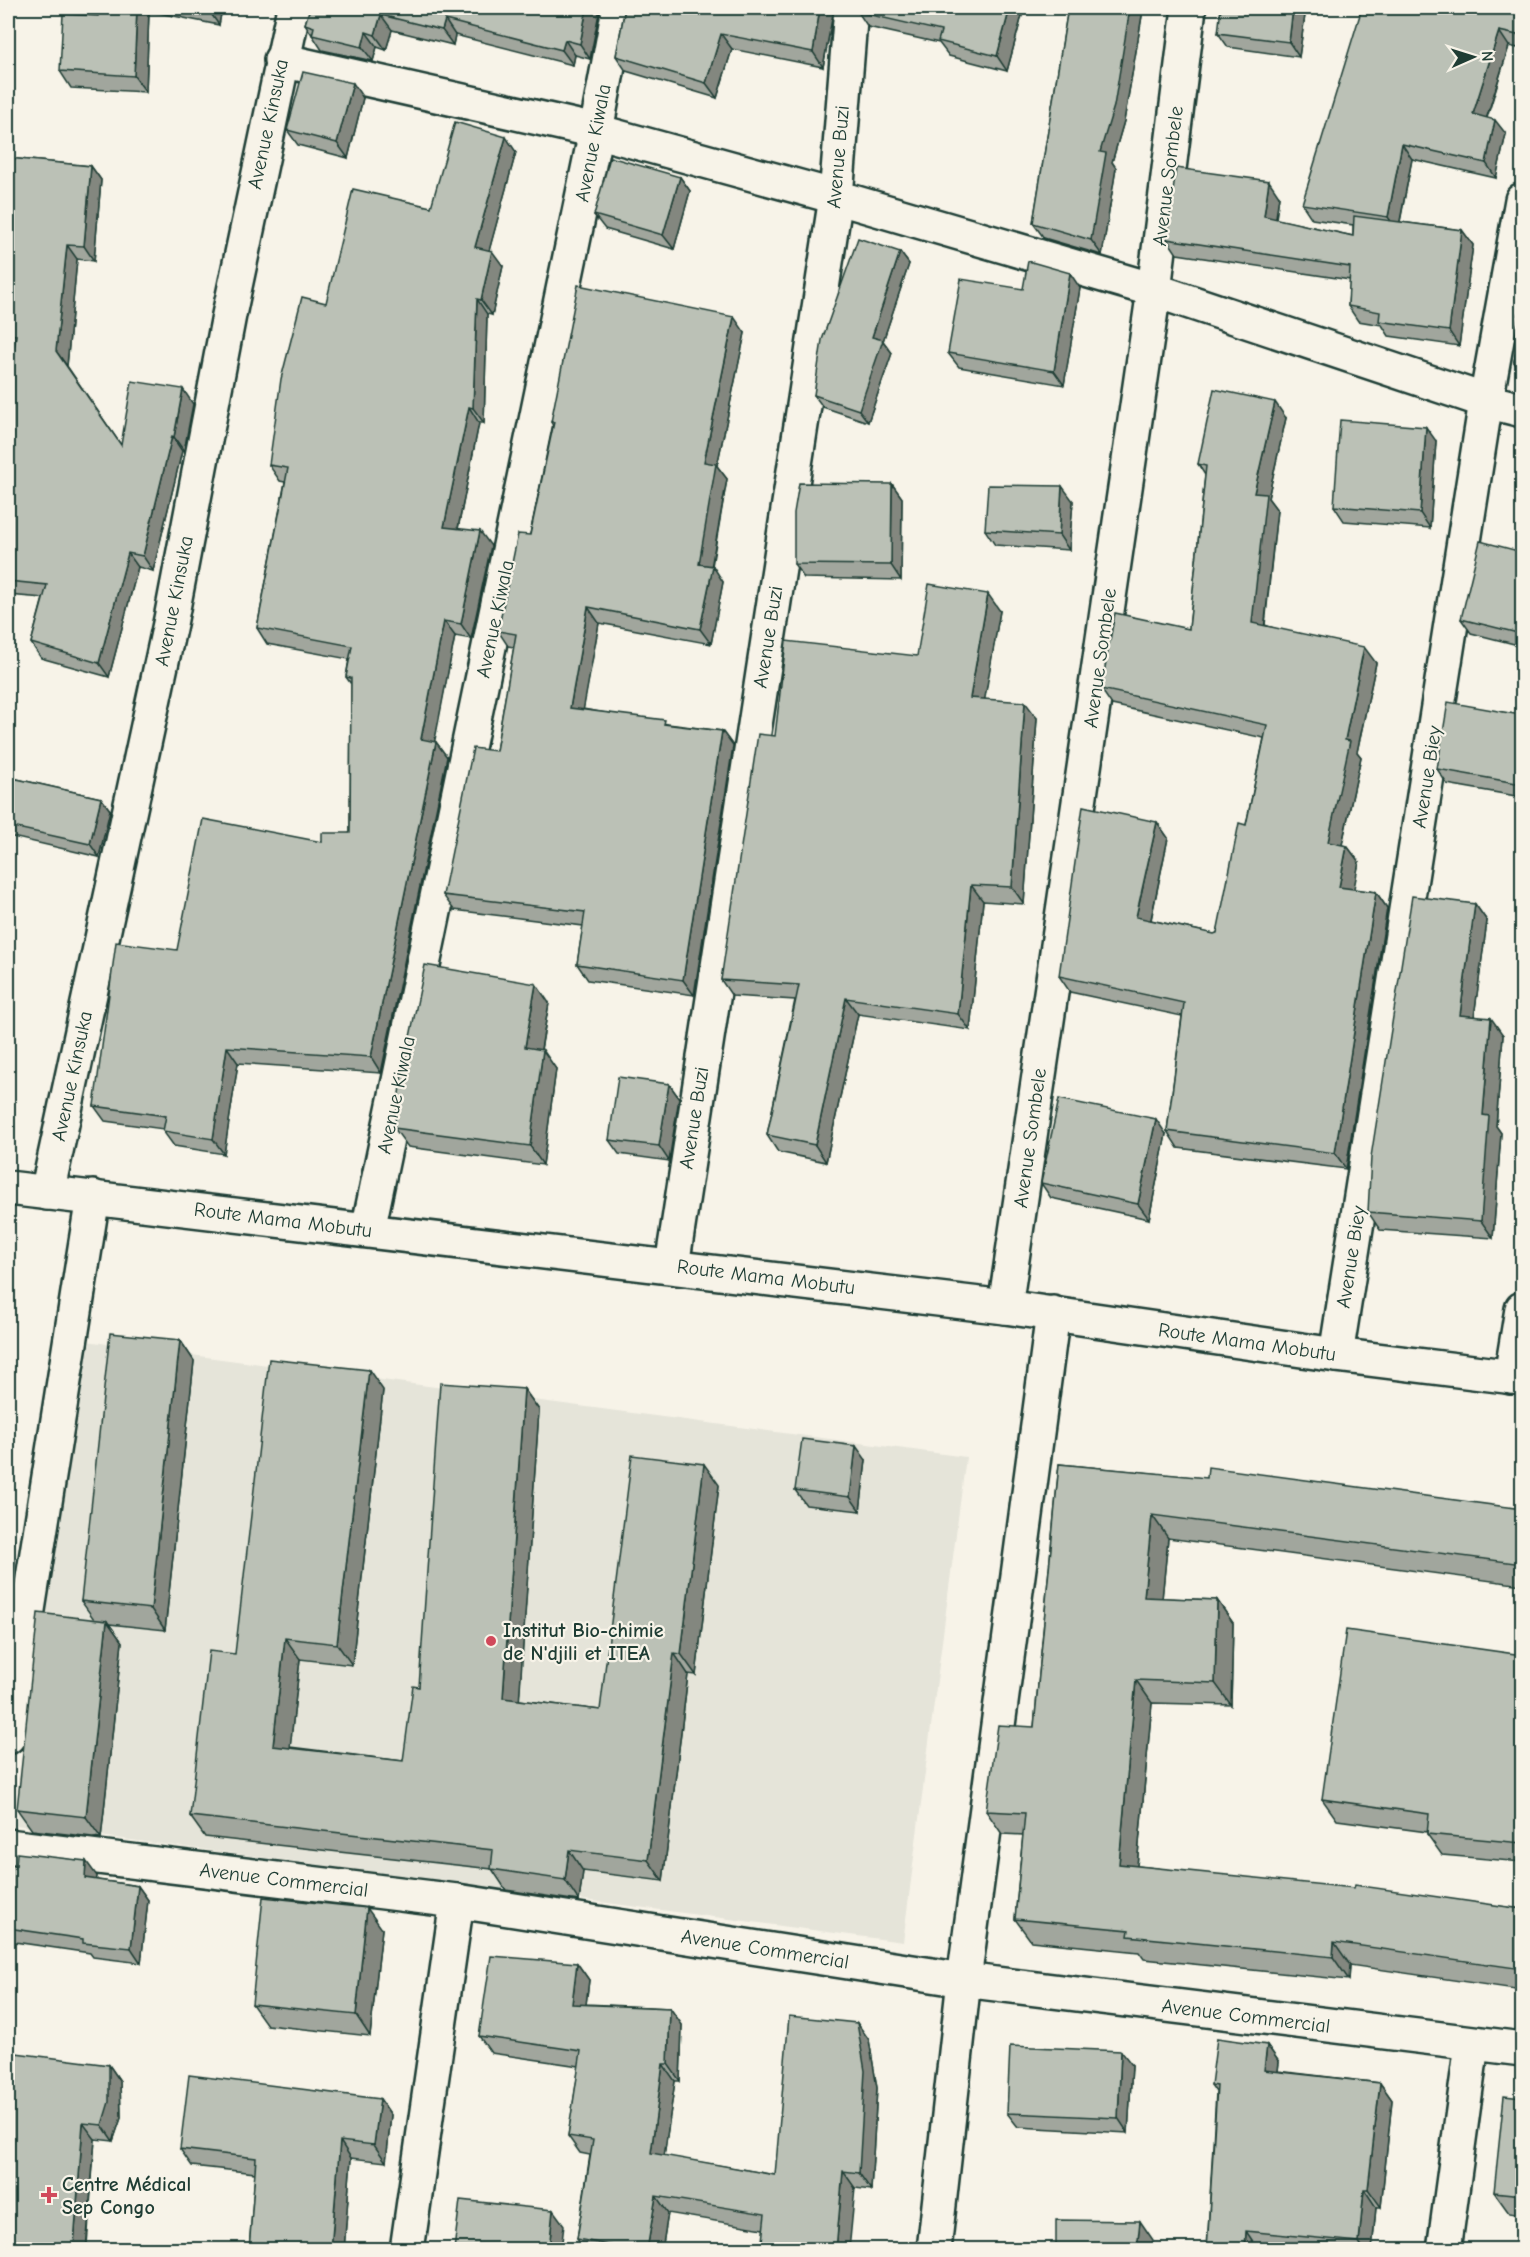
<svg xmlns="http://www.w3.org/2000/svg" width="1530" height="2257" font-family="'Comic Neue',sans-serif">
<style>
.built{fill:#e5e4d9}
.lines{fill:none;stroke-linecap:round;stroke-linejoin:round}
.minor-casing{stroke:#1f3d34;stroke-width:38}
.tertiary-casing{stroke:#1f3d34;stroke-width:38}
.minor{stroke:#f7f3e8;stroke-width:33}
.tertiary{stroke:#f7f3e8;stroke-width:33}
.wall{fill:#a1a69d;stroke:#1f3d34;stroke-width:1.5}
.shaded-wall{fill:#83877f;stroke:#1f3d34;stroke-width:1.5}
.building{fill:#bbc1b6;stroke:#1f3d34;stroke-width:1.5}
.poi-dot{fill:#d1495b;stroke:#f7f3e8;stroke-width:2}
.labels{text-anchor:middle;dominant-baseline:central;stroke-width:4.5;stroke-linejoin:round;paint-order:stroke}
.street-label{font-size:20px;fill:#1f3d34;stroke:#f7f3e8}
.poi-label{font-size:20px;font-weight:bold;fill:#1f3d34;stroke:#f7f3e8;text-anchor:start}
</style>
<rect width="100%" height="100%" fill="#f7f3e8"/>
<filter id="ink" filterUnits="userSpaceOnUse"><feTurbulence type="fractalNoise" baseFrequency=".0167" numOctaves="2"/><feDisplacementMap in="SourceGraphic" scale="12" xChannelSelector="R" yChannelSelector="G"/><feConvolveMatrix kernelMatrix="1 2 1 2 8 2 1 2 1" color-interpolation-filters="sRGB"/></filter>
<g filter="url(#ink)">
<polygon class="built" points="78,1340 966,1457 903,1942 16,1825"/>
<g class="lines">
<defs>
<g id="minor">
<polyline points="281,60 596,131 836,197 1154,290 1486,401 1522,410"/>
<polyline points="47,1193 171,619 229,315 294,8"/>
<polyline points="368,1230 596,131 619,8"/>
<polyline points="672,1266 836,197 851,8"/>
<polyline points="1005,1307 1154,290 1189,8"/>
<polyline points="1336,1355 1486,401 1522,200"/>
<polyline points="1511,1377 1522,1309"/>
<polyline points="8,1737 93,1197"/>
<polyline points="8,1846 457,1901 964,1980 1522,2049"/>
<polyline points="407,2250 457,1901"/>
<polyline points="934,2250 964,1980 1053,1313"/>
<polyline points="1444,2250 1472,2044"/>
</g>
<polyline id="tertiary" points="8,1188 1005,1307 1336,1355 1522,1378"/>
</defs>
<use href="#minor" class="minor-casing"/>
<use href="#tertiary" class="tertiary-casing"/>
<use href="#minor" class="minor"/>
<use href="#tertiary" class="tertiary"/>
</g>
<g class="wall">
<polygon points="99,8 222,8 219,25 149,11 146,92 71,88 60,71 98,16"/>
<polygon points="310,8 600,8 590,59 575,55 573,65 455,35 453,45 392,30 386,50 377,47 373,61 322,50 305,24"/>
<polygon points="625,8 834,8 823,67 732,49 717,98 626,71 616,56"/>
<polygon points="1024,8 1007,71 949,56 939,43 868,27 858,12"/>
<polygon points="1068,8 1141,8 1143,10 1124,121 1112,162 1116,168 1102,255 1044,238 1033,223"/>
<polygon points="1306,8 1299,57 1228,47 1218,33"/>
<polygon points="1522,8 1522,49 1509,46 1487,118 1506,134 1496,178 1412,159 1400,222 1462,230 1473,245 1459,346 1389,336 1382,325 1358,321 1348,306 1350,280 1177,254 1167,239 1279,196 1276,219 1353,236 1353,225 1312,219 1302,204"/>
<polygon points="363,98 348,158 298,145 287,130"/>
<polygon points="516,152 489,250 503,266 492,315 487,314 484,423 479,423 458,529 491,546 471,639 455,636 434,741 436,742 447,757 381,1073 238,1063 224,1154 174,1146 163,1131 164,1129 105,1121 94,1106 177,950 322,842 350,833 351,684 346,677 349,659 267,644 257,628 285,482 280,481 269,465 326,303 431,207"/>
<polygon points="8,158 91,166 101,180 94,261 77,259 67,366 121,445 193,404 184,451 182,451 153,571 138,567 109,677 41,658 31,643 43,598 8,595 8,388 14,348 8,347"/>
<polygon points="680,177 690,191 674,249 605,229 594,215"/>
<polygon points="900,252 909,264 883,341 892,353 868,422 823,407 814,395"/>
<polygon points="1080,288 1064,385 959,367 948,353 1023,289"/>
<polygon points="1522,317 1522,374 1514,362"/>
<polygon points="745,333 717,466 727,479 712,566 723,582 711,644 599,623 583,709 668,724 722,731 733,746 694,995 588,980 577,964 583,926 454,910 443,895 496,751 514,647 508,646 498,631 530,535 553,426 551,422"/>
<polygon points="1286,418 1268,498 1277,510 1265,625 1376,663 1357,752 1361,757 1342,845 1347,846 1359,862 1353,889 1376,892 1387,908 1346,1169 1178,1148 1167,1131 1182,1016 1070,992 1059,976 1157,822 1168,838 1151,920 1214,934 1217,933 1246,825 1264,738 1112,705 1101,689 1189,629 1205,475 1198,464"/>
<polygon points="1436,441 1430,528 1344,521 1334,506"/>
<polygon points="892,484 902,498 901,580 804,578 794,564"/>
<polygon points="1073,501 1069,550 995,545 985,530"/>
<polygon points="1522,552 1522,646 1471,633 1461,619"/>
<polygon points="1000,611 984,699 1037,718 1024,904 983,901 970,1030 858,1014 826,1162 778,1152 767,1135 795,1000 732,996 721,980 775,736 917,656"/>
<polygon points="1522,678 1522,797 1447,784 1437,769 1521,715"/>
<polygon points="8,777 101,798 110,810 99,857 8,836"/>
<polygon points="1475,904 1487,921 1474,1016 1503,1035 1496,1126 1501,1133 1493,1238 1380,1230 1368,1212"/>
<polygon points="549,1003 541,1050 556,1069 543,1165 408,1147 394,1128"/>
<polygon points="669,1084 679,1098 669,1161 619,1154 609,1140"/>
<polygon points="1166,1134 1149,1219 1051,1198 1041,1183"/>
<polygon points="180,1340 194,1361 165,1630 109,1624 122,1642 101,1838 32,1830 17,1809 94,1619 81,1601"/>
<polygon points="524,1389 539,1410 519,1700 600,1710 719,1485 696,1675 688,1674 663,1881 583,1871 579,1901 506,1890 492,1869 205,1837 190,1816 235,1654 383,1390 352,1665 300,1659 290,1747 403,1761 419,1687"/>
<polygon points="866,1460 860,1511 806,1505 795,1490"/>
<polygon points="1059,1464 1522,1509 1522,1585 1168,1538 1162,1598 1217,1600 1233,1623 1231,1705 1152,1703 1137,1866 1522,1909 1522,1990 1350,1965 1349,1980 1144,1959 1139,1952 1031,1941 1015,1919 1023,1835 1002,1834 986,1811 1034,1727"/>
<polygon points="1522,1655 1522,1862 1442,1855 1427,1834 1427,1832 1337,1820 1322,1799"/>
<polygon points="8,1865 97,1876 96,1880 138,1886 148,1900 141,1963 93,1957 90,1953 8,1941"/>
<polygon points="382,1929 370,2036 267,2025 252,2004"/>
<polygon points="577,1963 589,1980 586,2004 670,2008 682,2025 680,2081 675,2081 664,2156 775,2175 857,2023 869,2040 877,2088 871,2190 855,2188 763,2229 668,2213 662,2250 584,2250 577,2239 590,2155 580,2153 568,2136 579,2066 491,2053 479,2036"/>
<polygon points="1267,2045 1279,2062 1278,2071 1380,2083 1392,2100 1381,2207 1376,2207 1372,2250 1267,2250 1258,2249 1207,2250 1216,2092 1211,2085"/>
<polygon points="109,2065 120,2081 121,2118 113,2141 95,2139 87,2245 8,2250"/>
<polygon points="1132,2065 1128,2133 1018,2127 1007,2113"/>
<polygon points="1522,2098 1522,2215 1509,2213 1494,2192"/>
<polygon points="380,2099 391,2115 386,2162 351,2158 344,2250 249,2250 255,2173 192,2166 180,2149"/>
</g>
<g class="shaded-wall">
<polygon points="137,8 147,8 149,11 146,92 134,76"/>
<polygon points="207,8 222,8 219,25"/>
<polygon points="587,8 600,8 590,59 580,44"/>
<polygon points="820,8 834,8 823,67 813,52"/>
<polygon points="1010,8 1024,8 1007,71 997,56"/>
<polygon points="1130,8 1141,8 1143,10 1124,121 1112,162 1116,168 1102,255 1091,240 1100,152"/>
<polygon points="1293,8 1306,8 1299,57 1289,42"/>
<polygon points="381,15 392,30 386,50 375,35"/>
<polygon points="445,20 455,35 453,45 442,30"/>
<polygon points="1499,31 1509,46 1483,129 1473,114"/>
<polygon points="366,32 377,47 373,61 362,47"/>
<polygon points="721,34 732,49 717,98 706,83"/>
<polygon points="565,40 575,55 573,65 562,50"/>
<polygon points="353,83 363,98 348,158 337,143"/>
<polygon points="1495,120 1506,134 1496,178 1486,163"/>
<polygon points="506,137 516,152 486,262 475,247"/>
<polygon points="1402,144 1412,159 1398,231 1388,217"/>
<polygon points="91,166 101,180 94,261 84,246"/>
<polygon points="680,177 690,191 674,249 663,235"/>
<polygon points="1269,181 1279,196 1274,231 1264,216"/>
<polygon points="1462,230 1473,245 1459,346 1449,331"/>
<polygon points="67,245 77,259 67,366 56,351"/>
<polygon points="492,251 503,266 492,315 481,300"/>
<polygon points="900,252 909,264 883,341 892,353 868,422 859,410 872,337"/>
<polygon points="1070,273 1080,288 1064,385 1054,371"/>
<polygon points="477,299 487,314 484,423 473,408"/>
<polygon points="734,317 745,333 717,466 727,479 709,579 699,564 704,462"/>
<polygon points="183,389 193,404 184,451 174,437"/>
<polygon points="1275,402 1286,418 1268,498 1277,510 1263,639 1252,623 1254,493"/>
<polygon points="469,407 479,423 455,543 444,527"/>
<polygon points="1426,427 1436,441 1430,528 1420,513"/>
<polygon points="172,436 182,451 153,571 143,556"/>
<polygon points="892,484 902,498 901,580 891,565"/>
<polygon points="1062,486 1073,501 1069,550 1059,535"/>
<polygon points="480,531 491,546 471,639 461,624"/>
<polygon points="128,553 138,567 109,677 99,663"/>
<polygon points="713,566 723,582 711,644 700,629"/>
<polygon points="988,594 1000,611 982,715 970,698"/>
<polygon points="588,607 599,623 581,723 570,708"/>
<polygon points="444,621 455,636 432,755 421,739"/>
<polygon points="1364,647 1376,663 1357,752 1361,757 1339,858 1328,842 1345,740"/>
<polygon points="1025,702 1037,718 1024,904 1012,887"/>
<polygon points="722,731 733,746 694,995 683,980"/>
<polygon points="436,742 447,757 381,1073 371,1057"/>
<polygon points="101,798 110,810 99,857 90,844"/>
<polygon points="1157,822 1168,838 1148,933 1136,917"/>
<polygon points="1347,846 1359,862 1351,904 1339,887"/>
<polygon points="971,885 983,901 970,1030 958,1014"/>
<polygon points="1376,892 1387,908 1346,1169 1335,1153"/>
<polygon points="1475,904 1487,921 1472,1032 1460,1015"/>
<polygon points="536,984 549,1003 538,1066 525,1047"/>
<polygon points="846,998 858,1014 826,1162 815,1145"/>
<polygon points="1491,1018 1503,1035 1496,1126 1501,1133 1493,1238 1481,1221 1483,1115"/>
<polygon points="227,1047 238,1063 224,1154 213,1139"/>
<polygon points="543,1050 556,1069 543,1165 530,1146"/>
<polygon points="669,1084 679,1098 669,1161 659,1146"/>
<polygon points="1156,1119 1166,1134 1149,1219 1138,1204"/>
<polygon points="180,1340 194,1361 165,1630 151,1609"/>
<polygon points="369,1370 383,1390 352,1665 337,1644"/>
<polygon points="524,1389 539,1410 518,1719 503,1698"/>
<polygon points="856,1446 866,1460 860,1511 850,1497"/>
<polygon points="704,1464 719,1485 696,1675 681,1654"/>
<polygon points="1152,1515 1168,1538 1160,1620 1144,1597"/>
<polygon points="8,1532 14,1541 8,1593"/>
<polygon points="1217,1600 1233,1623 1231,1705 1215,1683"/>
<polygon points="107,1621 122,1642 101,1838 86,1817"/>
<polygon points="285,1638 300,1659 288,1766 273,1746"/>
<polygon points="674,1653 688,1674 663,1881 648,1860"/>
<polygon points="1136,1680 1152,1703 1135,1887 1119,1864"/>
<polygon points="569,1850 583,1871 579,1901 565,1880"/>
<polygon points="86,1861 97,1876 95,1893 85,1878"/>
<polygon points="138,1886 148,1900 141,1963 131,1948"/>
<polygon points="367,1908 382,1929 370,2036 356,2015"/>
<polygon points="1334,1942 1350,1965 1349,1980 1333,1957"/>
<polygon points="577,1963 589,1980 584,2021 572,2004"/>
<polygon points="670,2008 682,2025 680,2081 668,2064"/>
<polygon points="857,2023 869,2040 877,2088 871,2190 859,2173"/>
<polygon points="1267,2045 1279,2062 1276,2087 1264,2070"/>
<polygon points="1121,2051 1132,2065 1128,2133 1118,2118"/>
<polygon points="663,2064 675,2081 662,2170 651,2153"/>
<polygon points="109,2065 120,2081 121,2118 113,2141 102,2125"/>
<polygon points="1380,2083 1392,2100 1381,2207 1368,2189"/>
<polygon points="380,2099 391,2115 386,2162 374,2145"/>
<polygon points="83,2123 95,2139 86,2250 74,2244"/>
<polygon points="340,2141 351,2158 344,2250 331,2250"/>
<polygon points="843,2171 855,2188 849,2250 836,2250"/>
<polygon points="1364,2189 1376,2207 1372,2250 1364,2250 1359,2242"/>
<polygon points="656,2196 668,2213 662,2250 647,2250"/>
<polygon points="553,2210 564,2225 561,2250 549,2250"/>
<polygon points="1140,2221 1153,2240 1152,2250 1137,2250"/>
<polygon points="1246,2231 1258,2249 1258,2250 1245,2250"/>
</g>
<g class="building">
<polygon points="99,8 137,8 134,76 60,71 63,14 98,16"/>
<polygon points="310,8 587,8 580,44 565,40 562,50 445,20 442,30 381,15 375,35 366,32 362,47 312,35 314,27 305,24"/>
<polygon points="625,8 820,8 813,52 721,34 706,83 616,56"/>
<polygon points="858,8 1010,8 997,56 938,41 941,31 858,12"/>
<polygon points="1068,8 1130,8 1114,106 1100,152 1106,153 1091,240 1033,223"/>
<polygon points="1221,8 1293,8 1289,42 1218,33"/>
<polygon points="1362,8 1522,8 1522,36 1499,31 1473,114 1495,120 1486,163 1402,144 1388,217 1302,204"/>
<polygon points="303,72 353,83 337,143 287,130"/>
<polygon points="455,122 506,137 475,247 492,251 481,300 477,299 473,408 469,407 444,527 480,531 461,624 444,621 421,739 436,742 371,1057 227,1047 213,1139 163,1131 166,1116 94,1106 116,942 177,950 203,819 322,842 322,833 350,833 351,678 346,677 352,646 257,628 288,468 269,465 281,379 302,297 326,303 353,189 431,207"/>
<polygon points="610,157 680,177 663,235 594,215"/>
<polygon points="8,158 91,166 84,246 67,245 56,351 121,445 132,381 183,389 174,437 172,436 143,556 128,553 99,663 31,643 47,585 8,581 8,388 16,335 8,334"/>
<polygon points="1176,168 1269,181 1264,216 1353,236 1354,216 1462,230 1449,331 1379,321 1380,312 1348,306 1350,267 1167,239"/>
<polygon points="858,238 900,252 872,337 883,340 859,410 814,395 822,340"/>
<polygon points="1028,261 1070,273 1054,371 948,353 961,279 1023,289"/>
<polygon points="578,285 734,317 704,462 716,464 699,564 713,566 700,629 588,607 570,708 665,720 664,724 722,731 683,980 577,964 585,912 443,895 473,748 496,751 516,634 498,631 518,534 530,535 554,422 551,422"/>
<polygon points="1522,317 1522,364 1514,362"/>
<polygon points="1214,389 1275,402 1254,493 1266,494 1252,623 1364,647 1345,740 1350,741 1328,842 1347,846 1339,887 1376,892 1335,1153 1167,1131 1184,1003 1059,976 1083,806 1157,822 1136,917 1214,934 1217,933 1239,823 1246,825 1267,725 1101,689 1115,613 1189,629 1206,466 1198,464"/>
<polygon points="1340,420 1426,427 1420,513 1334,506"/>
<polygon points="799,483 892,484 891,565 794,564 794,513"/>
<polygon points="988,485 1062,486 1059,535 985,530"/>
<polygon points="1480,541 1522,552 1522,634 1461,619"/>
<polygon points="929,584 988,594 970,698 1025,702 1012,887 971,885 958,1014 846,998 815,1145 767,1135 799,985 721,980 758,734 775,736 786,641 917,656"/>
<polygon points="1522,678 1522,784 1437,769 1448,702 1521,715"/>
<polygon points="8,777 101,798 90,844 8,826"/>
<polygon points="1412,896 1475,904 1460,1015 1491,1018 1483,1115 1489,1116 1481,1221 1368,1212 1371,1157"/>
<polygon points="425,965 536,984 525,1047 543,1050 530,1146 394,1128 401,1080"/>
<polygon points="618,1077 669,1084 659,1146 609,1140"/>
<polygon points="1059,1099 1156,1119 1138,1204 1041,1183"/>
<polygon points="110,1333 180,1340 151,1609 81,1601"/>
<polygon points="269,1359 369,1370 337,1644 285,1638 273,1746 403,1761 413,1686 419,1687 440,1383 524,1389 503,1698 600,1710 632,1455 704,1464 681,1654 674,1653 648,1860 569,1850 565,1880 491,1869 493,1850 190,1816 209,1651 235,1654"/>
<polygon points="802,1439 856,1446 850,1497 795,1490"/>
<polygon points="1059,1464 1207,1478 1208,1467 1522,1509 1522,1564 1152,1515 1144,1597 1217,1600 1215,1683 1136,1680 1119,1864 1354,1888 1355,1885 1522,1909 1522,1969 1334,1942 1333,1957 1128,1936 1129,1930 1015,1919 1025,1813 986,1811 998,1725 1034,1727"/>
<polygon points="38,1613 107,1621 86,1817 17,1809"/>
<polygon points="1346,1630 1522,1655 1522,1843 1427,1834 1429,1814 1322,1799"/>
<polygon points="17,1853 86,1861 85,1878 138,1886 131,1948 83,1943 83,1939 8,1928 8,1865 16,1866"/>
<polygon points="263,1897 367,1908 356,2015 252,2004"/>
<polygon points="491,1956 577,1963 572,2004 670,2008 668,2064 663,2064 651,2153 775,2175 789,2016 857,2023 865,2071 859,2173 843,2171 836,2250 761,2250 765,2214 656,2196 647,2250 636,2250 577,2239 593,2140 568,2136 581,2051 479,2036"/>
<polygon points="1217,2038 1267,2045 1264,2070 1380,2083 1368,2189 1364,2189 1359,2242 1246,2231 1245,2250 1207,2250 1217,2086 1211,2085"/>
<polygon points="1010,2046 1121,2051 1118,2118 1007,2113"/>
<polygon points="8,2052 109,2065 109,2102 102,2125 83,2123 74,2244 138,2250 8,2250"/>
<polygon points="189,2075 380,2099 374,2145 340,2141 331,2250 249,2250 256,2158 180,2149"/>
<polygon points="1504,2096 1522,2098 1522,2195 1494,2192"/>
<polygon points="460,2200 553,2210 549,2250 454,2250"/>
<polygon points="1056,2220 1140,2221 1137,2250 1056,2250"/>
</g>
</g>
<g class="poi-dot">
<circle cx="491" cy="1641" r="6"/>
<path d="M46 2186h6v6h6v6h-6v6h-6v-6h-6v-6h6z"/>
</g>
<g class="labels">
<g class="street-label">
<text transform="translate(268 124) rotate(-78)">Avenue Kinsuka</text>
<text transform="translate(593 143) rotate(-79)">Avenue Kiwala</text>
<text transform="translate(838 157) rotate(-85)">Avenue Buzi</text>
<text transform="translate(1168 176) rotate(-83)">Avenue Sombele</text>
<text transform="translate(174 601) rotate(-79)">Avenue Kinsuka</text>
<text transform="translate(495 619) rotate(-78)">Avenue Kiwala</text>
<text transform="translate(768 637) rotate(-81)">Avenue Buzi</text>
<text transform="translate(1100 658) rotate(-82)">Avenue Sombele</text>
<text transform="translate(1427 777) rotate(-81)">Avenue Biey</text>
<text transform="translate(72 1076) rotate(-78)">Avenue Kinsuka</text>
<text transform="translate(396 1095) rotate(-78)">Avenue Kiwala</text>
<text transform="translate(694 1118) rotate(-81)">Avenue Buzi</text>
<text transform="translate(1030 1138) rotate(-82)">Avenue Sombele</text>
<text transform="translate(283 1220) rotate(7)">Route Mama Mobutu</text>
<text transform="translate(1351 1257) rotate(-81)">Avenue Biey</text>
<text transform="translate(766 1277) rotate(7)">Route Mama Mobutu</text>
<text transform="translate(1247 1342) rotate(8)">Route Mama Mobutu</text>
<text transform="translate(284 1880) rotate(7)">Avenue Commercial</text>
<text transform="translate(765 1949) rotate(9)">Avenue Commercial</text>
<text transform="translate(1246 2016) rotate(7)">Avenue Commercial</text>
</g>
<g class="poi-label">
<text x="503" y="1630">Institut Bio-chimie<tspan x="503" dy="23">de N'djili et ITEA</tspan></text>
<text x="62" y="2184">Centre Médical<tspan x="62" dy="23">Sep Congo</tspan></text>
</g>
</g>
<rect width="1530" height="2257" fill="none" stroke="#f7f3e8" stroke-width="30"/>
<rect x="15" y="15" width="1500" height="2227" fill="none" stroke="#1f3d34" stroke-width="2" filter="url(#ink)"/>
<g transform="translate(1473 57) rotate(87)" stroke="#f7f3e8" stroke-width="4.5" paint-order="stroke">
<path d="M0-4.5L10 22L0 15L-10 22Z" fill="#1f3d34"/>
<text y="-9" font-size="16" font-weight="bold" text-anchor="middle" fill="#1f3d34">N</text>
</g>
</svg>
